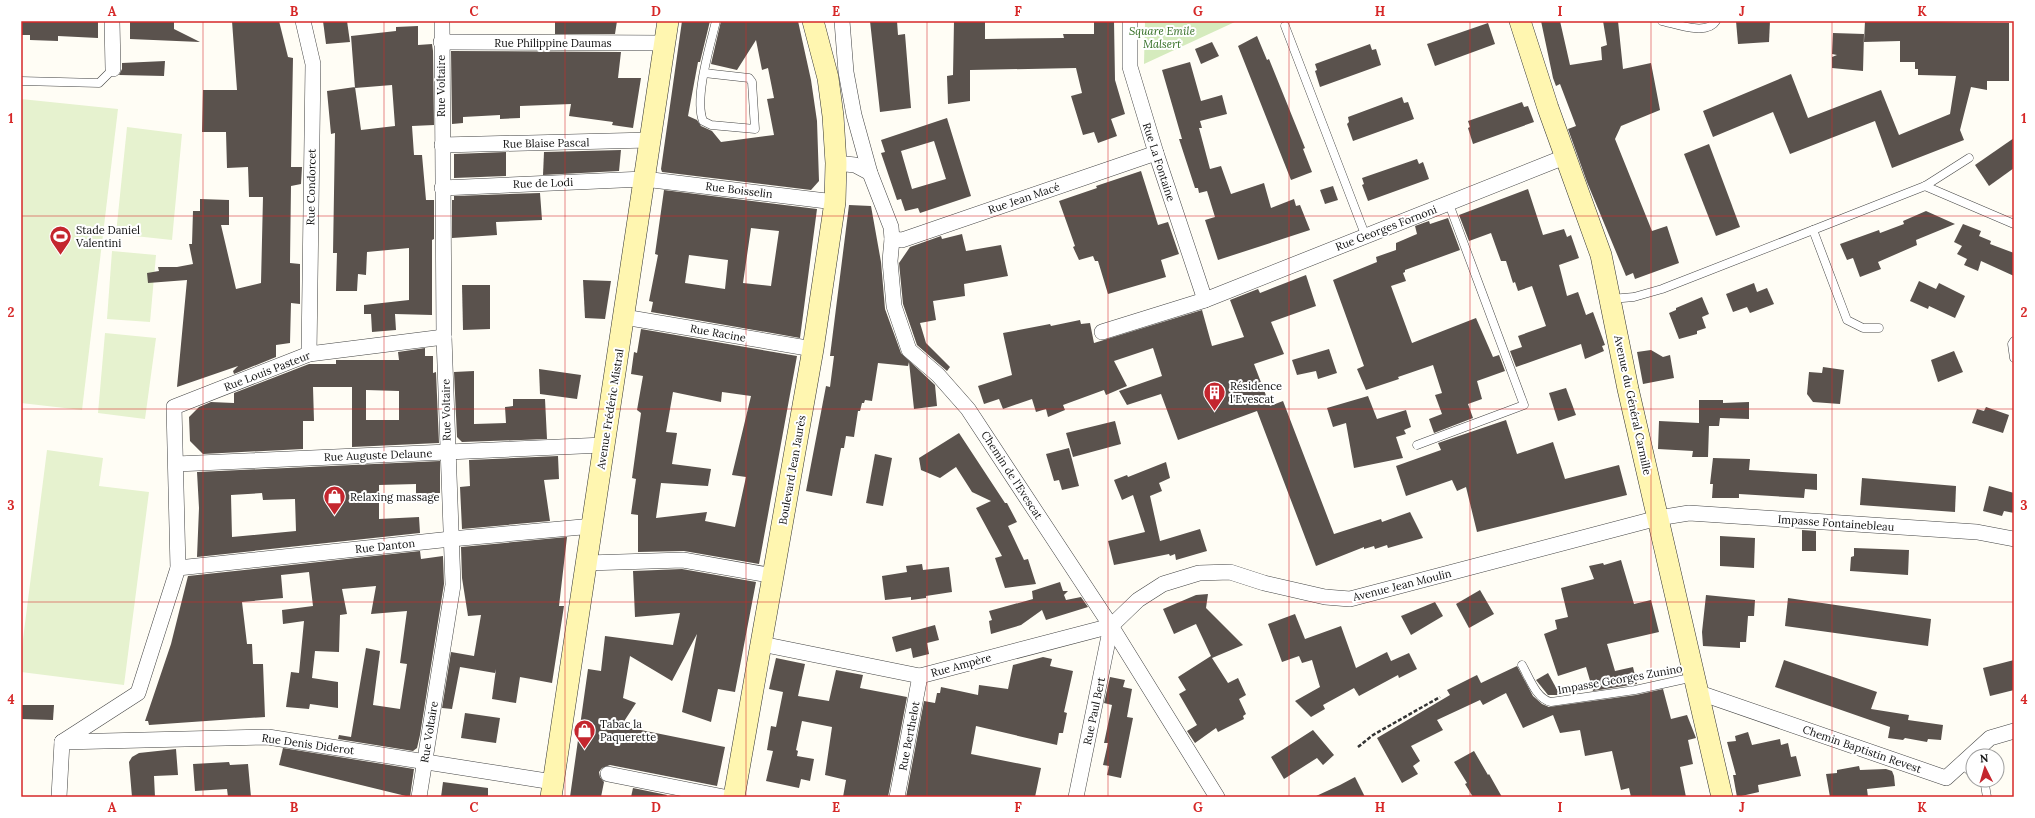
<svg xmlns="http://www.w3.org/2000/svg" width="2035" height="818" font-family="Lora,serif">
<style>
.green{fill:#d5ebbd}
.pitch{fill:#e6f2cf}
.building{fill:#5a524d;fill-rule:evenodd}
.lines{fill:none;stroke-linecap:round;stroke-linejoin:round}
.lane-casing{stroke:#444;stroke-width:9}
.street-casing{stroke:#444;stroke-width:16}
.secondary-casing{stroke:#333;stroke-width:22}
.path{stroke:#333;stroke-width:2.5;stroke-dasharray:4 2;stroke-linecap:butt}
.lane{stroke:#fff;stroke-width:8}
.street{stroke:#fff;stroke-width:15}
.secondary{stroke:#fff6b0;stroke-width:21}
.grid{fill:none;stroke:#d62828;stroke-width:1;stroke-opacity:0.55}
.labels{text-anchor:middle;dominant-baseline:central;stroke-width:4;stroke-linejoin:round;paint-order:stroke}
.park-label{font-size:11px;font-style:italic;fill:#2f6b1f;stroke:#fff}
.street-label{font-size:11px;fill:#111;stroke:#fff}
.poi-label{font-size:11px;fill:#111;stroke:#fff;text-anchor:start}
.neatline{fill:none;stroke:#d62828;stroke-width:1.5}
.grid-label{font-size:13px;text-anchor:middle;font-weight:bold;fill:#d62828}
</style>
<rect width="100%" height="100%" fill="#fffdf5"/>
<polygon class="green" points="1145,21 1237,21 1144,64"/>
<g class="pitch">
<polygon points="21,99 118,109 82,410 21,403"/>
<polygon points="127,127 182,134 172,240 116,234"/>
<polygon points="112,251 156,255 150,322 107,319"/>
<polygon points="105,333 156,338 145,419 98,413"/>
<polygon points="47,450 103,458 99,486 149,492 124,685 21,672 21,655"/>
</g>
<g class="building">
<polygon points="21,21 98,21 98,38 58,36 58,41 30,40 30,35 21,35"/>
<polygon points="130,21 174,21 174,29 200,42 130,39"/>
<polygon points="232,21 279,21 288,57 293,58 291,167 302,167 301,184 291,186 290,263 300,264 300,304 291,303 290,343 276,345 276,357 234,374 233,371 238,366 177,387 187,280 148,283 147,273 159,271 158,267 177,267 193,264 189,244 192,244 193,211 200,211 200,199 229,200 229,225 221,225 236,289 261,283 263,197 249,197 248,167 227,168 226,132 202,132 203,90 237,90"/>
<polygon points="323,21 347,21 350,42 326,44"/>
<polygon points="555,21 617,21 615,34 555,34"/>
<polygon points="682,21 710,21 700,62 698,62 688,116 697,120 701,126 712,131 721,142 774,135 767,99 774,98 768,68 762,70 756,40 737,70 711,64 721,21 798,21 811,80 817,121 819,181 811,190 662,172 661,169"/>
<polygon points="870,21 897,21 898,35 905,34 911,108 880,112"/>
<polygon points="954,21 985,21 985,39 1064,38 1063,34 1094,34 1094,21 1114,21 1115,80 1125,114 1111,119 1117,136 1098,143 1094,132 1083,135 1071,96 1082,93 1076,68 970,70 970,101 948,104 947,76 953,75"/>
<polygon points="1541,21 1560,21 1570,65 1602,60 1601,47 1607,45 1603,21 1618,21 1623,69 1651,63 1660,110 1621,126 1615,139 1652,231 1667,226 1679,263 1635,279 1633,273 1626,276 1587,182 1568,129 1576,126 1560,84 1556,86 1553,78"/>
<polygon points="1736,21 1770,21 1769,42 1738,44"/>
<polygon points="1865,21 2009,23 2009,81 1987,81 1987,90 1971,87 1960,130 1964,140 1892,168 1875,121 1790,154 1773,112 1713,137 1703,111 1791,74 1808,118 1881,90 1899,135 1950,114 1956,76 1918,75 1918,69 1915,69 1915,62 1900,62 1900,41 1864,42"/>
<polygon points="1488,23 1495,44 1435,66 1427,44"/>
<polygon points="418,26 418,45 432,44 433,51 434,125 412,126 414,155 422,155 426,200 434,200 434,239 432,240 432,315 395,314 396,330 372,332 371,314 364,314 364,305 409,300 409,248 367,252 366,275 358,274 357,291 336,291 337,253 333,253 335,133 331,134 327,91 355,87 361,130 395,126 392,85 355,88 351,36 396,31 396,27"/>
<polygon points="1833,33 1864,34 1863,71 1832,68 1832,57 1837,55 1832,54"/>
<polygon points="1257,36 1267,60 1269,59 1305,148 1303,149 1312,172 1291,180 1238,46"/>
<polygon points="1212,42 1219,56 1201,64 1195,49"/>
<polygon points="1370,44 1372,50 1376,49 1381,65 1320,87 1315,71 1317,70 1315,64"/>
<polygon points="451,51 621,52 618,78 641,78 633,128 612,125 613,122 569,116 571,104 520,106 520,118 500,119 500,115 463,117 463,123 452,124"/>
<polygon points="165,61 164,76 119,75 122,69 122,63"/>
<polygon points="1190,62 1201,101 1222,95 1227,114 1200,121 1202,128 1199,128 1210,169 1221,166 1231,194 1264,183 1271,208 1294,199 1296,206 1300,205 1310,230 1218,260 1205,220 1215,217 1207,191 1199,193 1198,188 1195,188 1179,139 1182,139 1162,70"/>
<polygon points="1402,97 1404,103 1408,102 1414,119 1353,141 1347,124 1349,122 1348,117"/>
<polygon points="1522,102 1524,107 1528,106 1534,122 1473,144 1468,128 1470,127 1468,121"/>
<path d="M947 118 971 196 920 213 918 208 905 211 901 199 897 200 881 153 885 152 881 140ZM934 141 946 179 912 189 901 151Z"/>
<polygon points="2014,138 2014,168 1989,186 1975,165"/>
<polygon points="1709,144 1740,227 1716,236 1684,154"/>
<polygon points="621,150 619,171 543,175 544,152"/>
<polygon points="506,152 506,176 454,178 454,154"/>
<polygon points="1417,159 1419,164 1423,162 1429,179 1368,201 1362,185 1364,184 1362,178"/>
<polygon points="1141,171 1158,225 1168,222 1179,254 1161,260 1166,277 1108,294 1098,261 1095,261 1093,256 1079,260 1073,247 1075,246 1059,201 1097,188 1096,186"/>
<polygon points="1333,186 1338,200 1325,204 1320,190"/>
<polygon points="1528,189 1543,235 1564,229 1567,237 1571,235 1579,258 1559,265 1567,296 1578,292 1586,315 1593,312 1605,345 1602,346 1604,351 1585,359 1581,344 1516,367 1510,351 1522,347 1518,336 1546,326 1532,286 1518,291 1515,282 1513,283 1506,261 1501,261 1491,233 1469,241 1459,215"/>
<path d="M664 190 817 209 800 338 651 312 653 302 649 301 658 255 655 254ZM751 228 779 231 771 286 743 283ZM689 255 728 260 725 289 685 283Z"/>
<polygon points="540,193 542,220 496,222 497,235 452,238 452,200 454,200 454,196"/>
<polygon points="849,205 871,206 881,262 885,309 901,353 935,385 937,406 914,409 909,362 908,366 878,363 872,401 865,400 864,403 862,403 860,411 858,411 854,437 846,436 844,448 841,448 832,496 806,491 826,386 830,387 834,356 830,356"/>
<polygon points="1926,211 1955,224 1916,240 1917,245 1878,262 1881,269 1860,277 1853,258 1847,260 1840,244 1879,230 1880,233 1904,224 1903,221"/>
<polygon points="1448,218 1460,250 1405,270 1405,272 1403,273 1406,281 1391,286 1412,343 1476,318 1493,357 1499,355 1505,371 1477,381 1482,399 1468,404 1473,418 1434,433 1429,419 1442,414 1435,395 1442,393 1433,365 1398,377 1399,379 1366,390 1357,369 1364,366 1333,280 1377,262 1376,257 1396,250 1396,243 1417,234 1415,226 1429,221 1430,224"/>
<polygon points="1963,224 1981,231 1979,236 1991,241 1990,244 2014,253 2014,276 1981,261 1978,271 1964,265 1967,259 1957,254 1962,246 1954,242"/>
<polygon points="962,234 966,251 1001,245 1008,276 964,284 965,296 933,301 936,320 920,323 926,343 950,367 947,371 917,345 903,304 899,263 910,247 941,236 942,239"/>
<polygon points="1306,275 1316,306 1271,322 1284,354 1254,364 1270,406 1283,401 1334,534 1381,519 1382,522 1410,512 1423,538 1388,548 1387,545 1375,549 1374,546 1364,549 1364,547 1316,566 1257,411 1178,440 1161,394 1127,405 1119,391 1162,376 1153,348 1114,361 1127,386 1106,395 1104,390 1063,405 1065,410 1048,417 1046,409 1036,412 1032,399 1003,409 999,399 984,404 978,386 1012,375 1003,333 1050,324 1051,326 1080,320 1081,324 1090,323 1094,343 1202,310 1212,346 1244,337 1230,300 1258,289 1260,293"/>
<polygon points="583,280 611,281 605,319 585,318"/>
<polygon points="1919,281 1936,289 1939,283 1965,296 1955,318 1929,306 1928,309 1910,301"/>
<polygon points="1754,283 1757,292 1767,288 1774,304 1750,313 1747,307 1733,312 1726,294"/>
<polygon points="462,285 490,285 490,329 463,330"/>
<polygon points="1702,297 1709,314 1702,317 1706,328 1697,331 1697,334 1679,339 1669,313 1676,310 1676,308"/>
<path d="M641 329 797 356 759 564 684 551 638 552V515L631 514 636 479 632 478 641 413 637 410 643 376 631 374 634 352 637 353ZM673 392 721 402 722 392 751 396 732 475 746 477 735 527 705 521 707 512 656 518 661 483 708 486 711 469 672 464 677 433 666 432Z"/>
<path d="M425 348V356H433V373L436 372 439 443 352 447V387H313L314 421H303V449L203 454 190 441 189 417 199 407 211 402 234 403V393L309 364H336V360H399L398 352ZM366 390 399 391V420H366Z"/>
<polygon points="1329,349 1337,373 1318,379 1316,371 1297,375 1292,360"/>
<polygon points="1651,350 1663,357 1670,355 1674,378 1643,384 1637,352"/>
<polygon points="1954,351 1963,372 1938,382 1931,360"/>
<polygon points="1823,367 1844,370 1840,404 1813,402 1807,394 1809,372 1822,373"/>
<polygon points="539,369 581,375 577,399 540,394"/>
<polygon points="474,371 474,424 506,423 505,407 513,406 513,399 545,399 547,439 462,442 457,437 454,372"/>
<polygon points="1566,388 1576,415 1558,421 1549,393"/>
<polygon points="1368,396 1377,419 1406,410 1411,427 1404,430 1406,434 1396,437 1403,458 1354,468 1346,423 1333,427 1327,408"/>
<polygon points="1699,400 1723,400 1723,403 1749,402 1749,419 1720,418 1719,426 1709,426 1708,457 1692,457 1693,451 1658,449 1659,421 1699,423"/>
<polygon points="1986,407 2009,415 2003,433 1972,423 1977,409 1984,411"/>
<polygon points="1506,420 1517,454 1553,442 1565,479 1619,465 1627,495 1477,532 1466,487 1457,491 1452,480 1406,496 1396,466 1441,450 1438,443"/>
<polygon points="1115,421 1121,444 1073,457 1066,433"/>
<polygon points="959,433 1005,503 1007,503 1017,522 1008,526 1024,560 1028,559 1036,584 1005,588 995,558 1002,556 976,508 991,501 972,492 956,467 940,478 921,470 919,458"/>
<polygon points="1069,448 1079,486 1062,490 1059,480 1054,481 1046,454"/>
<polygon points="875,454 892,458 883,506 866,503"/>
<polygon points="558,456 559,479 544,480 550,521 462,529 460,487 470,486 469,460"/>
<polygon points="1713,458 1750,459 1749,470 1817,474 1817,490 1805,489 1804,498 1739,494 1739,498 1712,498 1713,484 1710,484"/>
<path d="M440 461V493L416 494V484L379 485V519L419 517 420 533 197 557 199 508 197 472ZM262 493 263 500 295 499 296 531 232 537 231 495Z"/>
<polygon points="1166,462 1170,478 1159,483 1162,491 1150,496 1160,541 1200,529 1207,551 1176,560 1175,554 1170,556 1169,554 1114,565 1108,541 1145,532 1133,495 1122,500 1114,480 1127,475 1128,477"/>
<polygon points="1862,478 1956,486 1955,512 1860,505"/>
<polygon points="1989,486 2014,493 2014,513 2004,511 2002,516 1983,511"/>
<polygon points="1802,530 1816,531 1816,551 1802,551"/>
<polygon points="1720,536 1755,538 1754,568 1720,566"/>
<polygon points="567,537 559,606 564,606 552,683 520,677 516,703 492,699 496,669 495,673 460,667 452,709 442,708 451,652 474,656 481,615 468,616 462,578 461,547"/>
<polygon points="1854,548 1909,550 1908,575 1850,571 1851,557 1854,556"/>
<polygon points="420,551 421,559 443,556 444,584 420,735 417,748 413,751 338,739 339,735 351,737 366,648 380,651 373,705 400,709 407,664 400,663 407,611 371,614 376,586 342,589 347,614 340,615 339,652 315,651 312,678 338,682 338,708 310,704 309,709 286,707 291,672 299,673 304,621 283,624 282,610 313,606 309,572 281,575 283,598 242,602 247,644 252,644 253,664 263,664 265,717 149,725 148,721 145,721 171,644 188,576"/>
<polygon points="1621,560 1634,604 1651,600 1659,632 1607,644 1615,671 1633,667 1637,684 1593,691 1586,667 1558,676 1544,634 1557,629 1555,620 1568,617 1561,588 1594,579 1589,566 1603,563 1604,565"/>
<polygon points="922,564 923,570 949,567 952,592 926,596 926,598 911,600 911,597 885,600 882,576 907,572 906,566"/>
<polygon points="682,569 756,582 735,692 718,689 711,722 682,712 697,634 672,681 630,656 623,698 636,703 621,726 725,747 717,786 610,765 602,768 599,772 600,777 604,782 601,797 570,797 588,669 601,671 605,636 673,645 680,613 635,617 633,571"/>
<polygon points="1060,582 1063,591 1068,591 1064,595 1066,600 1081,597 1088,607 1046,620 1042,610 1021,625 991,634 989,621 992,620 989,611 1033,599 1032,591"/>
<polygon points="1480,590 1494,614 1469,628 1456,604"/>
<polygon points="1208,594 1206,608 1243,645 1212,658 1228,683 1238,678 1246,695 1239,699 1246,714 1243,716 1244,719 1218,732 1216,728 1195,743 1187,731 1197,725 1179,694 1186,690 1178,677 1211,656 1196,624 1174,634 1163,609 1196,595"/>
<polygon points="1706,595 1755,600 1754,616 1748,616 1746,642 1740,642 1740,648 1703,646 1702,632"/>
<polygon points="1788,598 1931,619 1928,646 1785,626"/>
<polygon points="1435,602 1443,616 1411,635 1401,616"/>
<polygon points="1295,614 1305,639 1341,626 1356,668 1387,652 1391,661 1409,653 1417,669 1399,678 1398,675 1359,696 1354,688 1323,705 1325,709 1311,717 1295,701 1320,687 1312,660 1302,663 1299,656 1282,662 1268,624"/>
<polygon points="935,625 939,640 927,643 929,654 913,658 911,648 896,652 892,637"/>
<polygon points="1043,657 1052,659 1050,666 1073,671 1064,712 1067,713 1063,733 1059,733 1057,745 976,726 971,754 1041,768 1035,797 906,797 924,701 935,703 937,693 940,693 941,687 978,695 979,685 1008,689 1013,665"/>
<polygon points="776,658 805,664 798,696 829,701 836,670 863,675 860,688 907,697 888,797 843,797 846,780 825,775 832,727 802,721 796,750 798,751 797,756 814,759 810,781 801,779 799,788 766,781 773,751 767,750 771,726 776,727 783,692 769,689"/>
<polygon points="1784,660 1877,692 1871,709 1909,715 1908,720 1943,725 1941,740 1928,739 1927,742 1905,738 1903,740 1888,738 1890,727 1775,687"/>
<polygon points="2014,660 2014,690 1990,696 1983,668"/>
<polygon points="1517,666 1533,696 1542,704 1549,707 1636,695 1663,689 1671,719 1687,715 1696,738 1688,740 1693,764 1680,767 1686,797 1631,797 1629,788 1621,790 1612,751 1585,756 1580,730 1560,733 1553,715 1523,728 1506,693 1483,705 1480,700 1437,720 1443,730 1411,746 1420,761 1413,766 1418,774 1402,783 1377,738 1450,695 1447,690 1477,675 1481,683"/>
<polygon points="1548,673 1560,695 1548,695 1536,680"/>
<polygon points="1110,677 1125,680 1123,687 1132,689 1127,717 1133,718 1121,778 1107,775 1109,766 1103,765 1108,743 1104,743 1112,705 1104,703"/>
<polygon points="21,705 54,705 53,720 21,719"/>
<polygon points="465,713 500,718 496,743 461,738"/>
<polygon points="1313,730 1334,755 1323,765 1317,758 1284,779 1271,757"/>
<polygon points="1748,732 1752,745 1780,739 1781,745 1788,743 1791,757 1796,756 1801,776 1758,785 1759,792 1737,797 1733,775 1736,775 1727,742 1736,741 1735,736"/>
<polygon points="283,748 414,769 410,797 279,765"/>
<polygon points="176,749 178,775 154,776 155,797 132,797 129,762 132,757 139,753"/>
<polygon points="1474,751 1488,775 1489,774 1502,797 1473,797 1465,784 1467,783 1454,762"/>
<polygon points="229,762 230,765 248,764 251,797 228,797 227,789 195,791 193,764"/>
<polygon points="1859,766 1860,770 1886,769 1892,771 1894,776 1895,786 1867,789 1868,797 1830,797 1826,774 1837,773 1837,770"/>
<polygon points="1355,777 1365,797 1314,797 1340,785"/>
<polygon points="443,782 488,788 488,797 441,797"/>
<polygon points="633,788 667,795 666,797 631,797"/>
</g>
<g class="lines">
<defs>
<g id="lane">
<path d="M1662 21C1676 24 1707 36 1716 21"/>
<polyline points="1285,26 1366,237"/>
<path d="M704 73 749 78 752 82 755 129 711 125 703 121C694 98 710 46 716 21"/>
<polyline points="21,81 99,83 113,69"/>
<polyline points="1925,186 2014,224"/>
<polyline points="1813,230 1847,320 1863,328 1879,328"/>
<polyline points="1611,299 1634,297 1662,289 1813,230 1925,186 1969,158"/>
<polyline points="2014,341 2012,344 2014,358"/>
<polyline points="1417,445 1524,405 1449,204"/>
<path d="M1522 665C1529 677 1536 699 1551 702L1635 690 1694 677"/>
<polyline points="1961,763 1973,774"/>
<polyline points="1980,780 1985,785 1987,797"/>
</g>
<g id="street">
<polyline points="112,21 113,69"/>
<polyline points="303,21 313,64 309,354"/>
<polyline points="842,21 846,72 854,115 870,173"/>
<polyline points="1130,21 1130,67 1156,153 1205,300"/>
<polyline points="441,42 665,43"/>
<polyline points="442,145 650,140"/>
<polyline points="836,163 855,165 870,173 891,227 892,239 890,261 894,306 909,350 938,375 968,409 1111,626 1217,797"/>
<polyline points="442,188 644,179 835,202"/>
<polyline points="892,239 902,240 1156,153"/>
<polyline points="624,317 813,349"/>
<polyline points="1102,332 1205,300 1567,156"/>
<polyline points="176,464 604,445"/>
<polyline points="587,563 683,560 774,576"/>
<polyline points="178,568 451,539 593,526"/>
<polyline points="762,644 920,676 1111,626 1138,600 1163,584 1199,573 1230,572 1264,583 1325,597 1350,599 1658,518 1689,513 1977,532 2014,539"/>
<polyline points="1697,692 1946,778 1990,738 2014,731"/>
<polyline points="62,742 138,693 178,568 174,407 309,354 444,337"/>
<polyline points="63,742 268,737 553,782"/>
<polyline points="608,774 724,797"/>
<polyline points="59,797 62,742"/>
<polyline points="419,797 453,585 444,337 442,21"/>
<polyline points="897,797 920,676"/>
<polyline points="1076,797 1111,626"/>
</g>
<g id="secondary">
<polyline points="1520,21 1548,108 1601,255 1628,389 1722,797"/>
<polyline points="551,797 668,21"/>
<polyline points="734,797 813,349 835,202 836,163 833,116 828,78 813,21"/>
</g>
</defs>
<use href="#lane" class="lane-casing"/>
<use href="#street" class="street-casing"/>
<use href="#secondary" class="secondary-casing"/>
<polyline class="path" points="1358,747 1373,735 1440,697"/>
<use href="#lane" class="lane"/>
<use href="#street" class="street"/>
<use href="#secondary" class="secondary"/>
</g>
<path class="grid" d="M203 21V797M384 21V797M565 21V797M746 21V797M927 21V797M1108 21V797M1289 21V797M1470 21V797M1651 21V797M1832 21V797M21 216H2014M21 409H2014M21 602H2014"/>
<defs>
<symbol id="stadium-pin" viewBox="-11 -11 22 30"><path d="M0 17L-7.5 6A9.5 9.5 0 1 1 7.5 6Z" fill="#c4262e" stroke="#fff"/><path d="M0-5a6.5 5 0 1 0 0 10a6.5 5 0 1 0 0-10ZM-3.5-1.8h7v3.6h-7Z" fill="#fff"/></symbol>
<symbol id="building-pin" viewBox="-11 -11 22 30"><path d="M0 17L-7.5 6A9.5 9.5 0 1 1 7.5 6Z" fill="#c4262e" stroke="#fff"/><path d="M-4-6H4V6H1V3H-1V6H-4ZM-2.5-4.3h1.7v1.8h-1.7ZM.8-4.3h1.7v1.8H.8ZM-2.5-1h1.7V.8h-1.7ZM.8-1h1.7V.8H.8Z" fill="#fff"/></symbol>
<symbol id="shop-pin" viewBox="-11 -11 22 30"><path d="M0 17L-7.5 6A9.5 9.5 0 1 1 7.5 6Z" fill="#c4262e" stroke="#fff"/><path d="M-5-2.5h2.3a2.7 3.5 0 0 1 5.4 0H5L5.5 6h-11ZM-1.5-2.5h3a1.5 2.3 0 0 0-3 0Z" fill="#fff"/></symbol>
</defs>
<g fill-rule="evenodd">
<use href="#stadium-pin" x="48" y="224" width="25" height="34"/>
<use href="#building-pin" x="1202" y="380" width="25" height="34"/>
<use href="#shop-pin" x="322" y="484" width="25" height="34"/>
<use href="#shop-pin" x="572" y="718" width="25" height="34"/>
</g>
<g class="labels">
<g class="park-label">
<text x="1162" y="31">Square Emile<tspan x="1162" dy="13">Malsert</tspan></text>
</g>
<g class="street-label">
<text x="553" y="43">Rue Philippine Daumas</text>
<text transform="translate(441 86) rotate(-90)">Rue Voltaire</text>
<text transform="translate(546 143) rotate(-1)">Rue Blaise Pascal</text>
<text transform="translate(1159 162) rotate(72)">Rue La Fontaine</text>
<text transform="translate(543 183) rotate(-2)">Rue de Lodi</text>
<text transform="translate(311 187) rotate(-89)">Rue Condorcet</text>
<text transform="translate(739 190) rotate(7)">Rue Boisselin</text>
<text transform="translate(1024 198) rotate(-19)">Rue Jean Macé</text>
<text transform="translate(1386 228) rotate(-21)">Rue Georges Fornoni</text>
<text transform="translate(718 333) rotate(10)">Rue Racine</text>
<text transform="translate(267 371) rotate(-21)">Rue Louis Pasteur</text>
<text transform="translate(1633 405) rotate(78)">Avenue du Général Carmille</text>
<text transform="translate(610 409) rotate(-81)">Avenue Frédéric Mistral</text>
<text transform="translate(446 410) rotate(-91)">Rue Voltaire</text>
<text transform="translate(378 455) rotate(-2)">Rue Auguste Delaune</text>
<text transform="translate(792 470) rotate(-80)">Boulevard Jean Jaurès</text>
<text transform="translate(1012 475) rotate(57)">Chemin de l'Evescat</text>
<text transform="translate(1836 523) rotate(4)">Impasse Fontainebleau</text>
<text transform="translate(385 546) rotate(-6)">Rue Danton</text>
<text transform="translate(1402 585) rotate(-14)">Avenue Jean Moulin</text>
<text transform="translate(961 665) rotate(-15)">Rue Ampère</text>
<text transform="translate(1620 679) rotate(-10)">Impasse Georges Zunino</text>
<text transform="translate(1094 711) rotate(-78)">Rue Paul Bert</text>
<text transform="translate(429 732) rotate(-81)">Rue Voltaire</text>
<text transform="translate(909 736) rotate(-79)">Rue Berthelot</text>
<text transform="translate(308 744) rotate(8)">Rue Denis Diderot</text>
<text transform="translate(1862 749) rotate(19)">Chemin Baptistin Revest</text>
</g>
<g class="poi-label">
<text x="76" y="230">Stade Daniel<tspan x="76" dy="13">Valentini</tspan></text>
<text x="1230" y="386">Résidence<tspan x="1230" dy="13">l'Evescat</tspan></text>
<text x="350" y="497">Relaxing massage</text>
<text x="600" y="724">Tabac la<tspan x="600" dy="13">Paquerette</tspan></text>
</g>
</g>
<rect width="2035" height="818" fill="none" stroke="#ffffff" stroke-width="44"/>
<g transform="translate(1985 768) rotate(355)"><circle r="19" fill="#ffffff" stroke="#a0a0a0"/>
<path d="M0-3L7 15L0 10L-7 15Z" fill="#c4262e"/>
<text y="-6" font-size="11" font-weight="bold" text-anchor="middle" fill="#111111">N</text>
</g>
<rect x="22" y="22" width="1991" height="774" class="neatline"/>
<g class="grid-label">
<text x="112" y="16">A</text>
<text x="294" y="16">B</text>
<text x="474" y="16">C</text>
<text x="656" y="16">D</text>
<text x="836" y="16">E</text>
<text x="1018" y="16">F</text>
<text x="1198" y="16">G</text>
<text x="1380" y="16">H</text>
<text x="1560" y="16">I</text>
<text x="1742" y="16">J</text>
<text x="1922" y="16">K</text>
<text x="11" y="123">1</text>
<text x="2024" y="123">1</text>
<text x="11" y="317">2</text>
<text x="2024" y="317">2</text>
<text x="11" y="510">3</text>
<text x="2024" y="510">3</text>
<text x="11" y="704">4</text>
<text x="2024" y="704">4</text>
<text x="112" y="812">A</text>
<text x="294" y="812">B</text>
<text x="474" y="812">C</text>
<text x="656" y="812">D</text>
<text x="836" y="812">E</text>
<text x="1018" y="812">F</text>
<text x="1198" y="812">G</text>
<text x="1380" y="812">H</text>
<text x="1560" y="812">I</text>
<text x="1742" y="812">J</text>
<text x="1922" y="812">K</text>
</g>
</svg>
